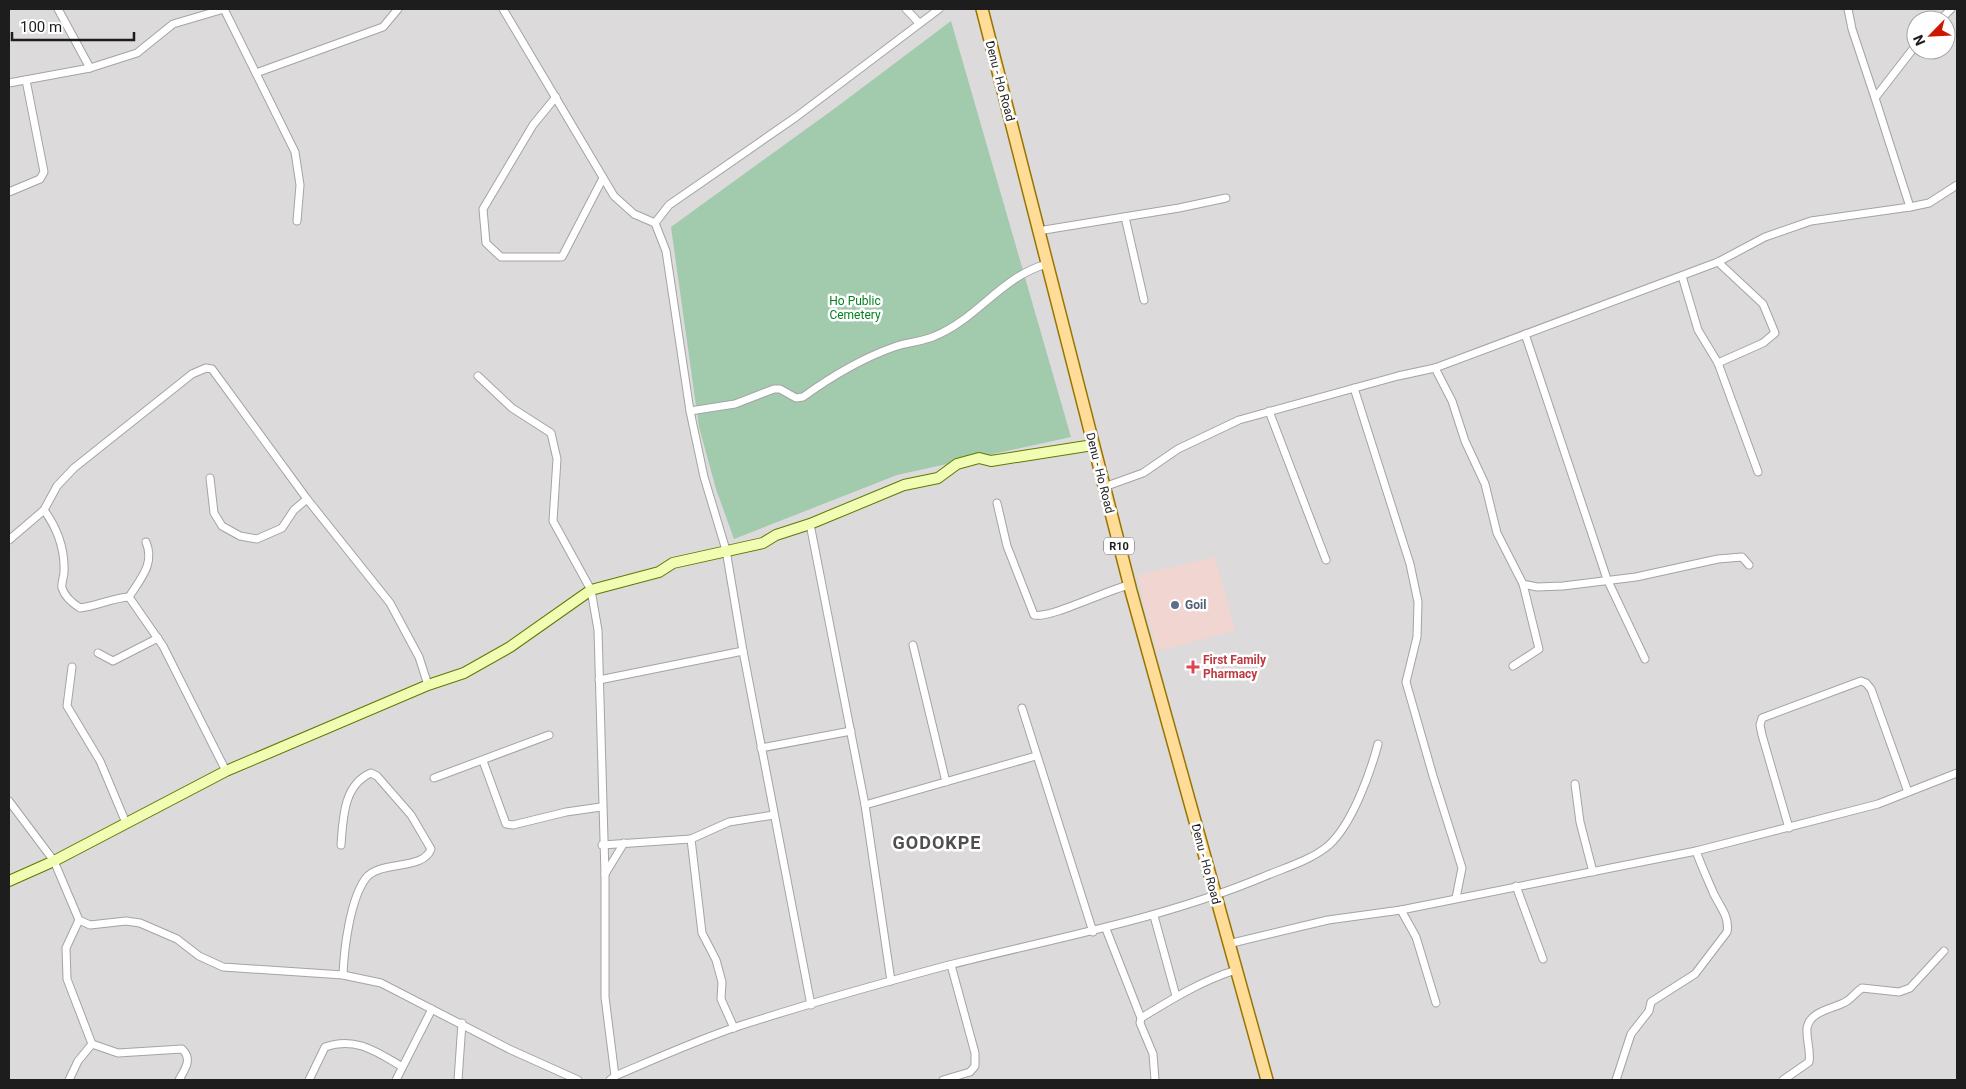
<svg xmlns="http://www.w3.org/2000/svg" width="1966" height="1089" font-family="Roboto,sans-serif">
<style>
.residential{fill:#dcdada;fill-rule:evenodd}
.commercial{fill:#f1d5d1}
.cemetery{fill:#a2caad}
.lines{fill:none;stroke-linecap:round;stroke-linejoin:round}
.street-casing{stroke:#a4a4a4;stroke-width:9}
.secondary-casing{stroke:#5f7900;stroke-width:12}
.primary-casing{stroke:#977500;stroke-width:14}
.street{stroke:#fff;stroke-width:7}
.secondary{stroke:#f1fdb3;stroke-width:10}
.primary{stroke:#ffdd98;stroke-width:11}
.service-dot{fill:#5c6f8a;stroke:#fff;stroke-width:2}
.health-dot{fill:#e0444e;stroke:#fff;stroke-width:2}
.labels{text-anchor:middle;dominant-baseline:central;stroke-width:5;stroke-linejoin:round;paint-order:stroke}
.shield{fill:#fff;stroke:#616161;stroke-width:1}
.shield-label{font-size:11px;font-weight:bold;fill:#1d1d1d}
.street-label{font-size:12px;fill:#1d1d1d;stroke:#fff}
.park-label{font-size:12px;fill:#05821d;stroke:#fff}
.service-label{font-size:12px;font-weight:bold;fill:#4e5e75;stroke:#fff;text-anchor:start}
.health-label{font-size:12px;font-weight:bold;fill:#be3a42;stroke:#fff;text-anchor:start}
.district-label{font-size:18px;font-weight:bold;letter-spacing:1px;fill:#505050;stroke:#fff}
</style>
<rect width="100%" height="100%" fill="#efece3"/>
<path class="residential" d="M9 9H1957V1080H9ZM1916 20H1946V50H1916Z"/>
<polygon class="commercial" points="1215,557 1235,631 1157,651 1137,575"/>
<polygon class="cemetery" points="951,21 1071,437 897,475 734,539 716,489 699,427 671,227 838,106"/>
<g class="lines">
<defs>
<g id="street">
<polyline points="58,9 90,68"/>
<polyline points="224,9 295,152 300,185 297,221"/>
<polyline points="503,9 614,196 634,214 655,223 666,251 690,411 704,477 726,550 743,651 811,1005"/>
<polyline points="906,9 919,23"/>
<polyline points="1848,9 1852,29 1875,98"/>
<polyline points="1940,20 1951,9"/>
<polyline points="256,73 383,27 398,9"/>
<polyline points="9,83 90,68 137,53 173,24 224,9"/>
<polyline points="556,97 533,125 483,209 486,243 501,257 562,257 603,178"/>
<polyline points="9,192 40,179 44,172 26,80"/>
<polyline points="1910,207 1929,203 1957,185"/>
<polyline points="1125,217 1144,300"/>
<polyline points="655,223 669,205 796,117 939,9"/>
<polyline points="1038,231 1179,208 1226,198"/>
<polyline points="1682,276 1698,330 1718,363 1758,472"/>
<polyline points="1525,334 1607,579 1645,659"/>
<polyline points="1718,363 1763,343 1775,333 1763,304 1718,262"/>
<polyline points="1435,368 1452,401 1465,441 1485,484 1497,533 1523,584 1537,587 1563,586 1636,577 1718,559 1742,557 1749,565"/>
<polyline points="478,376 512,408 551,433 557,459 553,521 591,590 598,630 605,874 605,997 615,1076"/>
<polyline points="1354,388 1410,564 1418,602 1417,637 1406,682 1433,776 1462,868 1456,898"/>
<path d="M690 411 735 404 774 389H780L796 398 803 397C832 376 860 359 894 347 907 342 922 342 935 336 977 319 1002 276 1047 264"/>
<polyline points="1269,411 1326,560"/>
<polyline points="210,478 214,513 222,526 240,536 257,539 282,528 294,510 307,499"/>
<polyline points="1104,487 1143,473 1178,449 1239,420 1398,376 1435,368 1718,262 1765,237 1811,221 1910,207 1875,98 1916,45"/>
<path d="M997 503 1007 546 1034 615C1050 619 1107 590 1129 585"/>
<polyline points="44,510 57,486 74,468 192,374 206,368 212,369 307,499 390,603 419,657 428,685"/>
<polyline points="810,524 865,805 891,981"/>
<path d="M9 540 44 510C57 528 65 550 64 572 64 577 61 583 62 588 65 597 72 603 80 608 97 606 112 598 129 597"/>
<polyline points="129,597 163,646 226,771"/>
<path d="M129 597C141 578 155 564 146 542"/>
<polyline points="913,645 946,782"/>
<polyline points="98,653 113,661 158,638"/>
<polyline points="1513,666 1539,649 1523,584"/>
<polyline points="72,667 67,706 100,761 126,823"/>
<polyline points="599,680 743,651"/>
<polyline points="1022,708 1093,932"/>
<polyline points="761,748 851,731"/>
<polyline points="483,761 506,824 513,825 566,812 601,807"/>
<polyline points="434,778 549,735"/>
<polyline points="1575,784 1580,822 1593,872"/>
<polyline points="9,801 54,861 79,920 90,925 126,921 140,923 177,939 199,956 223,967 343,975 381,983 509,1049 578,1080"/>
<polyline points="865,805 1036,756"/>
<polyline points="1789,828 1762,735 1760,725 1762,718 1861,681 1866,683 1871,689 1908,792"/>
<path d="M341 845C343 819 343 785 371 773L377 776 411 815 431 849C423 871 380 860 366 878 350 899 344 949 343 975"/>
<polyline points="602,845 691,839"/>
<polyline points="605,874 624,843"/>
<polyline points="1516,886 1543,959"/>
<polyline points="1401,910 1416,937 1436,1003"/>
<polyline points="1154,916 1176,996"/>
<polyline points="79,920 66,948 67,979 92,1044"/>
<polyline points="1106,929 1141,1018"/>
<polyline points="1228,944 1328,920 1401,910 1696,851 1878,804 1957,773"/>
<polyline points="734,1028 721,999 722,982 716,960 702,933 691,839 729,822 774,815"/>
<path d="M69 1080 78 1061 92 1044 118 1053 182 1049C193 1059 185 1069 179 1080"/>
<path d="M309 1080 325 1047C355 1036 377 1052 401 1066"/>
<polyline points="396,1080 432,1009"/>
<polyline points="458,1080 462,1023"/>
<path d="M610 1080 615 1076C655 1059 695 1041 736 1027 807 1004 878 984 949 965 1055 938 1162 919 1263 877 1284 868 1312 860 1329 845 1352 824 1370 774 1378 744"/>
<polyline points="943,1080 970,1072 975,1066 975,1053 951,965"/>
<path d="M1155 1080 1153 1054 1140 1023 1141 1018C1172 999 1203 980 1236 970"/>
<path d="M1616 1080 1631 1034 1649 1011 1651 1002 1695 974 1727 932C1730 916 1719 906 1713 892 1707 878 1701 865 1696 851"/>
<path d="M1783 1080 1809 1062C1811 1050 1806 1040 1807 1028 1810 1010 1835 1009 1847 1001 1853 997 1856 992 1862 988L1899 992 1910 988 1944 951"/>
</g>
<polyline id="secondary" points="9,881 54,861 226,771 428,685 464,673 510,647 591,590 659,572 673,563 763,543 776,535 810,524 904,485 938,478 957,464 979,458 991,461 1093,445"/>
<polyline id="primary" points="982,9 1131,591 1267,1080"/>
</defs>
<use href="#street" class="street-casing"/>
<use href="#secondary" class="secondary-casing"/>
<use href="#primary" class="primary-casing"/>
<use href="#street" class="street"/>
<use href="#secondary" class="secondary"/>
<use href="#primary" class="primary"/>
</g>
<circle class="service-dot" cx="1175" cy="605" r="5"/>
<path class="health-dot" d="M1190.5 659.5h5v5h5v5h-5v5h-5v-5h-5v-5h5z"/>
<g class="labels">
<rect class="shield" x="1104" y="537.5" width="30" height="17" rx="4"/>
<g class="shield-label">
<text x="1119" y="546">R10</text>
</g>
<g class="street-label">
<text transform="translate(1000 81) rotate(75)">Denu - Ho Road</text>
<text transform="translate(1100 473) rotate(76)">Denu - Ho Road</text>
<text transform="translate(1206 864) rotate(75)">Denu - Ho Road</text>
</g>
<g class="park-label">
<text x="855" y="301">Ho Public<tspan x="855" dy="14">Cemetery</tspan></text>
</g>
<g class="service-label">
<text x="1185" y="605">Goil</text>
</g>
<g class="health-label">
<text x="1203" y="660">First Family<tspan x="1203" dy="14">Pharmacy</tspan></text>
</g>
<g class="district-label">
<text x="937" y="842">GODOKPE</text>
</g>
</g>
<rect width="1966" height="1089" fill="none" stroke="#1d1d1d" stroke-width="20"/>
<g transform="translate(1931 35) rotate(246)"><circle r="24" fill="#ffffff" stroke="#a5a5a5"/>
<path d="M0-4L9 19L0 12L-9 19Z" fill="#cb1600"/>
<text y="-8" font-size="14" font-weight="bold" text-anchor="middle" fill="#1d1d1d">N</text>
</g>
<path d="M12 32v8h122v-8" fill="none" stroke="#1d1d1d" stroke-width="2.5"/>
<text x="20" y="32" font-size="15" fill="#1d1d1d" stroke="#ffffff" stroke-width="4" paint-order="stroke">100 m</text>
</svg>
